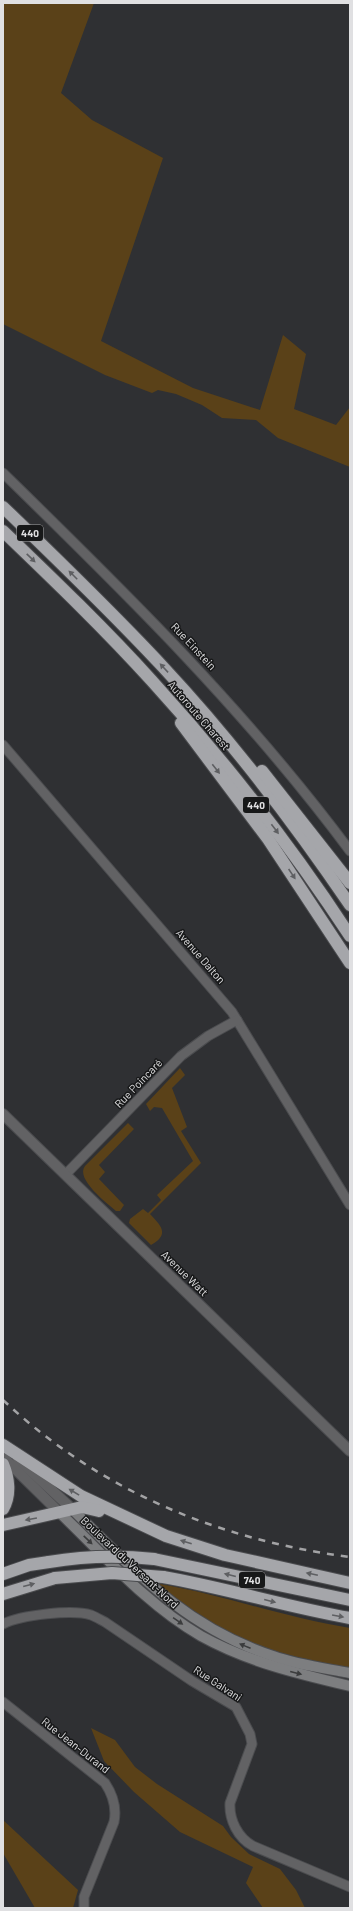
<svg xmlns="http://www.w3.org/2000/svg" width="353" height="1911" font-family="Barlow,sans-serif">
<style>
.green{fill:#5a4118}
.lines{fill:none;stroke-linecap:round;stroke-linejoin:round}
.minor-casing{stroke:#4b4c4f;stroke-width:11}
.tertiary-casing{stroke:#4b4c4f;stroke-width:12}
.secondary-casing{stroke:#4b4c4f;stroke-width:12}
.motorway-casing{stroke:#4b4c4f;stroke-width:14}
.minor{stroke:#626264;stroke-width:9}
.tertiary{stroke:#626264;stroke-width:10}
.secondary{stroke:#7d7e80;stroke-width:10}
.motorway{stroke:#a5a6aa;stroke-width:12}
.rail{stroke:#a3a3a5;stroke-width:2.5;stroke-dasharray:7 7;stroke-linecap:butt}
.motorway-bridge-casing{stroke:#4b4c4f;stroke-width:14;stroke-linecap:butt}
.motorway-bridge{stroke:#a5a6aa;stroke-width:12}
.oneway{fill:#5e5f62}
.oneway2{fill:#3b3c3d}
.labels{text-anchor:middle;dominant-baseline:central;stroke-width:3;stroke-linejoin:round;paint-order:stroke}
.shield{fill:#171819;stroke:#a4a4a6;stroke-width:1}
.shield-label{font-size:10px;font-weight:bold;fill:#e0e0e2}
.street-label{font-size:11px;fill:#e0e0e2;stroke:#171819}
</style>
<rect width="100%" height="100%" fill="#2f3033"/>
<g class="green">
<polygon points="3,3 94,3 61,93 92,120 163,158 101,341 193,388 260,410 283,335 306,354 294,409 336,425 350,407 350,467 278,438 256,420 222,418 202,405 176,394 158,390 152,393 105,375 3,324"/>
<path d="M180 1068 185 1075 172 1088 187 1127 181 1131 201 1163 150 1214C160 1225 171 1234 151 1245L129 1223 130 1219 143 1209 148 1213 161 1200 157 1195 193 1161 162 1108 154 1107 150 1111 146 1104Z"/>
<path d="M128 1123 134 1129 99 1165 105 1172 99 1179 124 1205 120 1211H116C107 1203 75 1179 85 1166Z"/>
<path d="M160 1584C224 1595 286 1618 350 1628V1668C326 1663 302 1659 278 1652 233 1639 196 1614 159 1585Z"/>
<polygon points="91,1728 115,1740 135,1767 157,1784 223,1826 231,1837 249,1854 280,1869 296,1890 305,1908 263,1908 246,1883 253,1867 180,1832 134,1792 104,1761"/>
<polygon points="3,1820 78,1890 73,1908 35,1908 3,1853"/>
</g>
<g class="lines">
<defs>
<g id="minor">
<path d="M3 473C127 594 246 711 350 851"/>
<polyline points="3,745 232,1012 350,1205"/>
<polyline points="66,1174 181,1056 208,1036 237,1020"/>
<path d="M3 1624C21 1615 73 1609 91 1615 96 1617 101 1620 105 1622L192 1681 236 1707 250 1734 252 1744 230 1803C229 1820 238 1838 253 1846L350 1887"/>
<path d="M3 1702 105 1783C113 1795 117 1807 114 1822L84 1897V1908"/>
</g>
<g id="tertiary">
<polyline points="3,1114 350,1451"/>
<polyline points="3,1457 60,1513"/>
<polyline points="18,1459 72,1509"/>
</g>
<g id="secondary">
<path d="M72 1509C136 1572 185 1627 273 1656 298 1665 324 1668 350 1673"/>
<path d="M60 1513C105 1556 147 1605 201 1636 248 1662 299 1674 350 1686"/>
</g>
<g id="motorway">
<path d="M3 507C57 559 112 612 163 667 232 741 293 821 350 905"/>
<path d="M3 531C54 580 105 629 152 681 225 761 291 846 350 936"/>
<polyline points="181,723 268,839 350,963"/>
<polyline points="262,771 350,883"/>
<polyline points="3,1445 81,1496 166,1536 225,1555 350,1583"/>
<path d="M3 1464C9 1478 11 1495 3 1509"/>
<polyline points="3,1525 82,1507 99,1511"/>
<polyline points="154,1559 350,1600"/>
<polyline points="3,1574 29,1565 49,1562"/>
<path d="M163 1577C226 1588 287 1607 350 1618"/>
<polyline points="3,1594 55,1578"/>
</g>
</defs>
<use href="#minor" class="minor-casing"/>
<use href="#tertiary" class="tertiary-casing"/>
<use href="#secondary" class="secondary-casing"/>
<use href="#motorway" class="motorway-casing"/>
<use href="#minor" class="minor"/>
<use href="#tertiary" class="tertiary"/>
<use href="#secondary" class="secondary"/>
<use href="#motorway" class="motorway"/>
<path class="rail" d="M3 1400C100 1491 219 1540 350 1557"/>
<defs>
<g id="motorway-bridge">
<path d="M49 1562C84 1556 118 1555 154 1559"/>
<polyline points="55,1578 112,1573 163,1577"/>
</g>
</defs>
<use href="#motorway-bridge" class="motorway-bridge-casing"/>
<use href="#motorway-bridge" class="motorway-bridge"/>
</g>
<defs><path id="oneway-solid" d="M-6-.8H1V-3.2L6.5 0L1 3.2V.8H-6Z"/></defs>
<g class="oneway">
<use href="#oneway-solid" transform="translate(31 558) rotate(44)"/>
<use href="#oneway-solid" transform="translate(73 575) rotate(-135)"/>
<use href="#oneway-solid" transform="translate(164 668) rotate(-133)"/>
<use href="#oneway-solid" transform="translate(216 769) rotate(52)"/>
<use href="#oneway-solid" transform="translate(275 829) rotate(53)"/>
<use href="#oneway-solid" transform="translate(292 874) rotate(56)"/>
<use href="#oneway-solid" transform="translate(74 1492) rotate(-149)"/>
<use href="#oneway-solid" transform="translate(31 1519) rotate(170)"/>
<use href="#oneway-solid" transform="translate(186 1542) rotate(-162)"/>
<use href="#oneway-solid" transform="translate(312 1574) rotate(-168)"/>
<use href="#oneway-solid" transform="translate(230 1575) rotate(-166)"/>
<use href="#oneway-solid" transform="translate(29 1585) rotate(-15)"/>
<use href="#oneway-solid" transform="translate(270 1601) rotate(14)"/>
<use href="#oneway-solid" transform="translate(338 1616) rotate(10)"/>
</g>
<g class="oneway2">
<use href="#oneway-solid" transform="translate(88 1540) rotate(44)"/>
<use href="#oneway-solid" transform="translate(178 1621) rotate(35)"/>
<use href="#oneway-solid" transform="translate(245 1646) rotate(-158)"/>
<use href="#oneway-solid" transform="translate(296 1673) rotate(14)"/>
</g>
<g class="labels">
<g class="shield">
<rect x="17" y="525" width="26" height="16" rx="3"/>
<rect x="243" y="797" width="26" height="16" rx="3"/>
<rect x="239" y="1572" width="26" height="16" rx="3"/>
</g>
<g class="shield-label">
<text x="30" y="533">440</text>
<text x="256" y="805">440</text>
<text x="252" y="1580">740</text>
</g>
<g class="street-label">
<text transform="translate(194 646) rotate(47)">Rue Einstein</text>
<text transform="translate(199 715) rotate(49)">Autoroute Charest</text>
<text transform="translate(201 956) rotate(49)">Avenue Dalton</text>
<text transform="translate(138 1083) rotate(-46)">Rue Poincaré</text>
<text transform="translate(185 1273) rotate(44)">Avenue Watt</text>
<text transform="translate(130 1562) rotate(43)">Boulevard du Versant-Nord</text>
<text transform="translate(218 1683) rotate(33)">Rue Galvani</text>
<text transform="translate(76 1745) rotate(38)">Rue Jean-Durand</text>
</g>
</g>
<rect width="353" height="1911" fill="none" stroke="#e0e0e2" stroke-width="8"/>
</svg>
